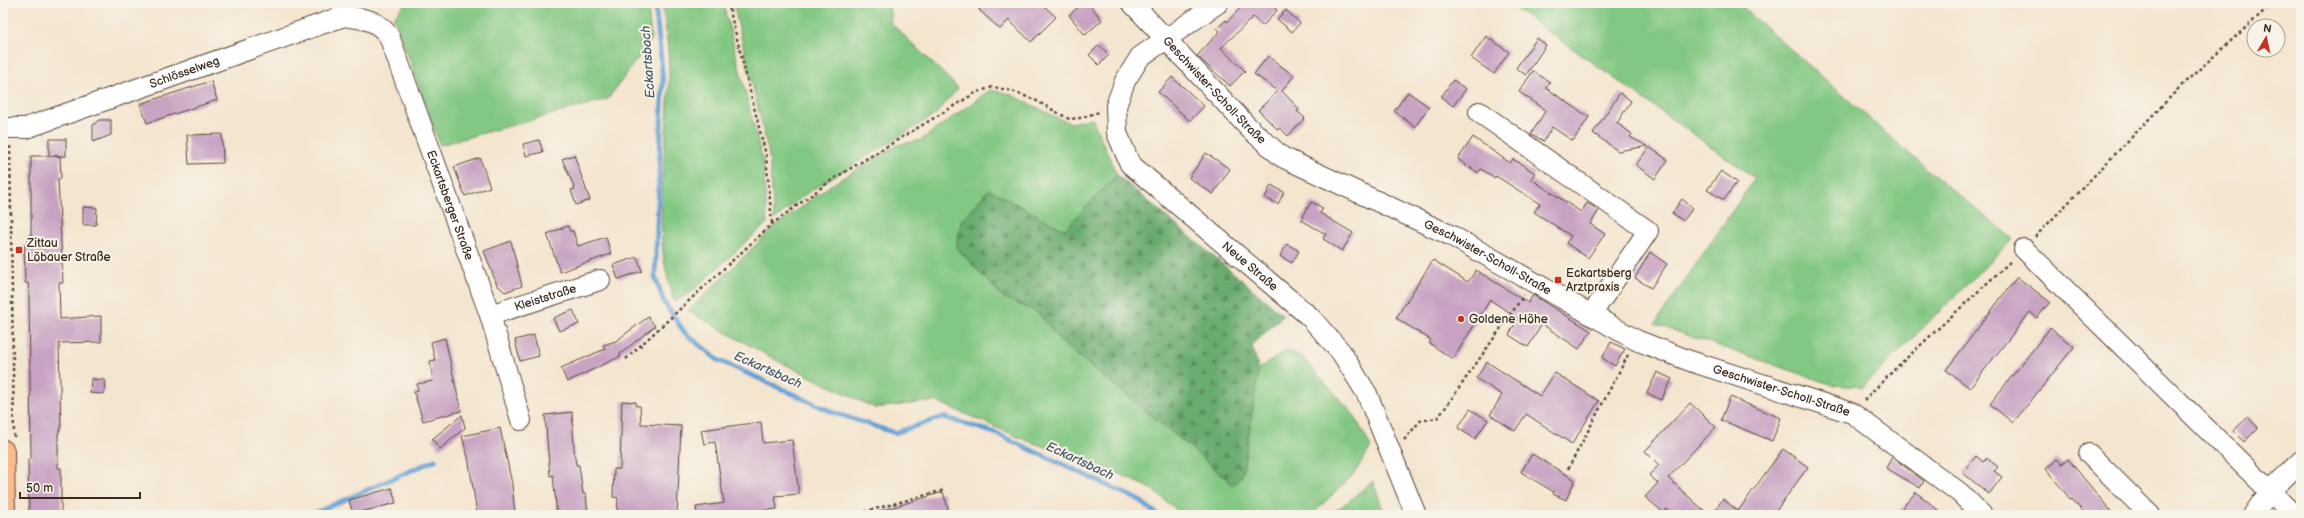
<svg xmlns="http://www.w3.org/2000/svg" width="2304" height="518" font-family="'Balsamiq Sans',sans-serif">
<style>
.green{fill:#83c882;stroke:#5f7950}
.forest{fill:url(#forest-firs);stroke:#526b47}
.lines{fill:none;stroke-linecap:round;stroke-linejoin:round}
.stream{stroke:#609fd2;stroke-width:5}
.building{fill:#c7a2c2}
.minor-casing{stroke:#574639;stroke-width:22}
.major-casing{stroke:#574639;stroke-width:24}
.path{stroke:#574639;stroke-width:2.5;stroke-dasharray:3 3;stroke-linecap:butt}
.minor{stroke:#fff;stroke-width:20}
.major{stroke:#fbbb8d;stroke-width:22}
.poi-dot{fill:#c8321e;stroke:#f7f3e8;stroke-width:1.5}
.labels{text-anchor:middle;dominant-baseline:central;stroke-width:4;stroke-linejoin:round;paint-order:stroke}
.street-label{font-size:12px;fill:#3b2a1e;stroke:#f7f3e8}
.poi-label{font-size:12px;fill:#3b2a1e;stroke:#f7f3e8;text-anchor:start}
.water-label{font-size:13px;font-style:italic;fill:#4a5966;stroke:#f7f3e8}
</style>
<defs>
<pattern id="forest-firs" width="22" height="20" patternUnits="userSpaceOnUse"><rect width="22" height="20" fill="#6aac70"/><path d="M5 1l3.5 6h-7zM16 11l3.5 6h-7z" fill="#588c5b"/></pattern>
</defs>
<rect width="100%" height="100%" fill="#f7f3e8"/>
<filter id="ink" filterUnits="userSpaceOnUse"><feTurbulence type="fractalNoise" baseFrequency=".025" numOctaves="2"/><feDisplacementMap in="SourceGraphic" scale="8" xChannelSelector="R" yChannelSelector="G"/><feConvolveMatrix kernelMatrix="1 2 1 2 8 2 1 2 1" color-interpolation-filters="sRGB"/></filter>
<filter id="wash" filterUnits="userSpaceOnUse"><feTurbulence type="fractalNoise" baseFrequency=".012" numOctaves="4" result="noise"/><feDisplacementMap in="SourceGraphic" scale="16" xChannelSelector="R" yChannelSelector="G"/><feGaussianBlur stdDeviation="0.9" result="paint"/><feColorMatrix in="noise" values="0 0 0 0 0 0 0 0 0 0 0 0 0 0 0 0 0 1.4 0 .05"/><feComposite in="paint" operator="in"/></filter>
<g filter="url(#wash)">
<rect width="100%" height="100%" fill="#f4e5cf"/>
<g class="green">
<polygon points="406,3 648,3 651,40 608,99 440,145 394,17"/>
<path d="M662 3H723L763 162 767 223 689 294 674 302C669 282 663 263 662 242 659 190 667 137 669 85 670 58 666 30 662 3Z"/>
<polygon points="733,3 889,3 891,23 958,88 936,114 807,193 774,220 769,155"/>
<polygon points="1508,3 1738,3 1936,177 2013,239 1863,387 1833,385 1655,324 1755,178"/>
<polygon points="990,90 1010,94 1064,121 1071,123 1092,118 1117,175 1065,230 989,190 962,220 956,247 1004,298 1039,313 1060,341 1183,441 1233,485 1242,476 1259,369 1287,350 1301,356 1354,415 1371,447 1354,474 1311,515 1183,515 1150,488 1095,463 1030,442 935,401 875,408 774,359 688,311 772,229 831,185 897,145 921,140"/>
<polygon points="1373,481 1385,515 1331,515"/>
</g>
<polygon class="forest" points="1117,175 1283,315 1252,346 1259,369 1242,476 1233,485 1183,441 1060,341 1039,313 1004,298 956,247 962,220 989,189 1064,230"/>
<g class="lines">
<g class="stream">
<polyline points="655,3 663,80 655,277 664,302 684,332 718,360 835,413 895,433 943,417 995,433 1139,500 1158,515"/>
<polyline points="310,515 435,460"/>
</g>
</g>
<g id="blocks">
<g class="building">
<polygon points="985,3 1041,3 1056,17 1031,42 1009,20 1000,29 979,10"/>
<polygon points="1083,3 1088,3 1102,20 1085,35 1069,15"/>
<polygon points="1245,3 1269,3 1277,10 1263,26 1253,17 1221,48 1245,71 1230,86 1197,56 1220,31 1217,28 1226,20 1227,22"/>
<polygon points="1286,10 1300,23 1292,32 1277,19"/>
<polygon points="1486,36 1509,52 1494,74 1471,58"/>
<polygon points="1537,38 1546,45 1526,75 1516,68"/>
<polygon points="1099,45 1109,55 1099,65 1089,55"/>
<polygon points="1268,56 1294,76 1282,91 1299,109 1297,111 1305,118 1288,136 1280,128 1278,130 1258,110 1278,91 1254,74"/>
<polygon points="1533,71 1550,82 1546,88 1589,117 1573,141 1552,127 1544,141 1531,134 1546,110 1519,92"/>
<polygon points="1172,77 1204,106 1190,121 1158,92"/>
<polygon points="1453,80 1466,89 1453,106 1441,97"/>
<polygon points="211,81 217,100 147,123 140,104"/>
<polygon points="1408,92 1429,107 1415,127 1394,111"/>
<polygon points="1620,93 1631,101 1617,123 1632,134 1630,137 1647,146 1618,151 1593,133"/>
<polygon points="99,120 111,120 111,135 93,142 93,125"/>
<polygon points="222,134 223,163 189,164 187,135"/>
<polygon points="1473,137 1510,163 1513,159 1535,173 1531,179 1581,212 1587,203 1599,210 1590,224 1605,234 1588,258 1566,243 1571,236 1534,212 1540,204 1496,176 1495,178 1481,169 1478,173 1458,159"/>
<rect x="49" y="139" width="17" height="17"/>
<polygon points="539,140 543,152 526,156 523,144"/>
<polygon points="1649,147 1668,160 1655,179 1636,165"/>
<polygon points="1206,153 1230,169 1213,194 1189,178"/>
<polygon points="574,155 590,200 576,205 571,190 575,189 562,159"/>
<polygon points="31,156 60,156 61,179 58,179 63,283 59,283 60,319 101,316 101,342 59,343 61,427 58,434 58,468 61,468 61,515 29,515 28,459 31,458 29,294 28,283 25,283 24,246 28,246 28,236 31,236"/>
<polygon points="480,158 490,187 465,196 454,167"/>
<polygon points="1721,171 1737,182 1724,200 1707,190"/>
<polygon points="1271,185 1284,192 1278,204 1265,198"/>
<polygon points="1682,199 1693,208 1683,221 1672,213"/>
<polygon points="1311,202 1323,208 1320,213 1353,233 1342,251 1323,239 1326,234 1301,220"/>
<polygon points="83,207 97,208 96,225 83,225"/>
<polygon points="568,226 570,231 573,231 578,246 606,237 611,254 560,272 547,234"/>
<polygon points="511,241 522,286 505,292 497,285 484,251"/>
<polygon points="1287,244 1299,251 1292,263 1280,256"/>
<polygon points="1650,252 1667,264 1651,288 1635,278"/>
<polygon points="637,257 642,271 618,279 613,265"/>
<polygon points="1433,260 1468,282 1476,270 1528,303 1533,295 1591,331 1579,349 1542,324 1528,347 1509,335 1518,318 1490,300 1453,359 1429,343 1431,340 1396,318"/>
<polygon points="2017,277 2050,302 2037,318 2030,312 1970,388 1946,370"/>
<polygon points="573,310 579,324 559,331 553,318"/>
<polygon points="648,317 655,326 620,354 621,356 567,382 561,368 605,349 603,345 616,341"/>
<polygon points="2050,328 2074,347 2013,423 1990,404"/>
<polygon points="534,335 539,356 520,361 515,340"/>
<polygon points="445,338 461,411 423,421 414,392 418,391 417,384 433,381 430,361 435,360 431,342"/>
<polygon points="1611,342 1625,349 1615,366 1602,358"/>
<polygon points="1487,362 1540,396 1555,373 1599,401 1572,444 1526,414 1515,431 1490,415 1502,395 1476,378"/>
<polygon points="1657,372 1672,379 1661,400 1647,393"/>
<polygon points="91,379 105,380 104,394 90,393"/>
<polygon points="1730,397 1781,418 1772,441 1721,420"/>
<polygon points="622,401 636,402 636,406 640,406 641,424 681,426 677,515 617,515 618,498 613,497 614,469 620,469"/>
<polygon points="1690,403 1716,427 1668,478 1709,515 1674,515 1667,509 1663,512 1645,497 1658,483 1649,475 1659,465 1645,451"/>
<polygon points="1470,409 1488,420 1475,439 1458,428"/>
<polygon points="572,412 574,449 576,465 579,465 583,494 586,494 588,515 557,515 553,475 550,476 545,415"/>
<polygon points="462,415 465,428 440,449 432,439"/>
<polygon points="2248,417 2258,428 2244,442 2233,431"/>
<polygon points="761,422 763,443 792,440 799,494 775,496 777,509 766,510 767,515 697,515 696,507 724,503 715,442 704,444 701,430"/>
<polygon points="500,428 512,484 515,515 481,515 481,512 477,513 468,457 462,436"/>
<polygon points="1783,449 1808,467 1773,515 1711,515 1723,499 1738,511"/>
<polygon points="1532,454 1575,480 1566,500 1553,494 1554,492 1521,472"/>
<polygon points="1976,456 1983,462 1987,458 1998,467 1994,471 2002,477 1989,494 1963,473"/>
<polygon points="1892,457 1924,481 1920,488 1886,468"/>
<polygon points="2057,459 2062,464 2068,459 2114,515 2086,515 2071,498 2070,499 2046,469"/>
<polygon points="392,488 396,503 353,514 349,500"/>
<polygon points="943,492 950,515 877,515 877,512"/>
<polygon points="1916,492 1944,515 1896,515"/>
</g>
</g>
</g>
<g filter="url(#ink)">
<use href="#blocks" fill-opacity="0" stroke="#574639" stroke-width="1"/>
<g class="lines">
<defs>
<g id="minor">
<path id="s1" d="M1132 3 1249 128 1282 157 1452 236 1636 340 1690 361 1852 413 1960 493 1982 515"/>
<path id="s2" d="M1218 3 1140 57 1125 81 1116 106 1117 133 1130 164 1310 317 1341 352 1367 394 1416 515"/>
<polyline points="1479,112 1648,231 1591,315"/>
<path id="s3" d="M3 128H26L344 16C365 19 376 19 389 36L490 315 521 420"/>
<polyline points="2024,249 2294,515"/>
<path id="s4" d="M490 315 600 280"/>
<polyline points="2089,454 2150,515"/>
<polyline points="2253,515 2270,491 2301,461"/>
</g>
<polyline id="major" points="3,451 4,515"/>
</defs>
<use href="#minor" class="minor-casing"/>
<use href="#major" class="major-casing"/>
<g class="path">
<polyline points="728,3 766,155 772,224"/>
<polyline points="10,146 14,437"/>
<polyline points="2035,237 2183,84 2273,3"/>
<polyline points="626,359 772,224 833,179 977,92 993,87 1012,91 1035,100 1069,119 1080,118 1099,112"/>
<polyline points="1864,400 1898,366 2012,260"/>
<polyline points="1404,440 1420,421 1437,418 1443,411 1524,295"/>
<polyline points="1568,469 1628,355"/>
<polyline points="853,515 944,490"/>
</g>
<use href="#minor" class="minor"/>
<use href="#major" class="major"/>
</g>
</g>
<g class="poi-dot">
<rect x="15" y="246" width="8" height="8" rx="2"/>
<rect x="1554" y="276" width="8" height="8" rx="2"/>
<circle cx="1461" cy="319" r="4"/>
</g>
<g class="labels">
<g class="street-label">
<text stroke="none"><textPath href="#s3" startOffset="191">Schlösselweg</textPath></text>
<text stroke="none"><textPath href="#s1" startOffset="120">Geschwister-Scholl-Straße</textPath></text>
<text stroke="none"><textPath href="#s3" startOffset="591">Eckartsberger Straße</textPath></text>
<text stroke="none"><textPath href="#s1" startOffset="444">Geschwister-Scholl-Straße</textPath></text>
<text stroke="none"><textPath href="#s2" startOffset="368">Neue Straße</textPath></text>
<text stroke="none"><textPath href="#s4" startOffset="58">Kleiststraße</textPath></text>
<text stroke="none"><textPath href="#s1" startOffset="768">Geschwister-Scholl-Straße</textPath></text>
</g>
<g class="poi-label">
<text x="27" y="243">Zittau<tspan x="27" dy="14">Löbauer Straße</tspan></text>
<text x="1566" y="273">Eckartsberg<tspan x="1566" dy="14">Arztpraxis</tspan></text>
<text x="1469" y="319">Goldene Höhe</text>
</g>
<g class="water-label">
<text transform="translate(648 62) rotate(-94)">Eckartsbach</text>
<text transform="translate(768 370) rotate(24)">Eckartsbach</text>
<text transform="translate(1080 461) rotate(25)">Eckartsbach</text>
</g>
</g>
<rect width="2304" height="518" fill="none" stroke="#f7f3e8" stroke-width="16"/>
<g transform="translate(2266 38) rotate(9)"><circle r="19" fill="#f7f3e8" stroke="#aca397"/>
<path d="M0-3L7 15L0 10L-7 15Z" fill="#c8321e"/>
<text y="-6" font-size="11" font-weight="bold" text-anchor="middle" fill="#3b2a1e">N</text>
</g>
<path d="M20 492v6h120v-6" fill="none" stroke="#3b2a1e" stroke-width="2"/>
<text x="26" y="492" font-size="12" fill="#3b2a1e" stroke="#f7f3e8" stroke-width="3" paint-order="stroke">50 m</text>
</svg>
